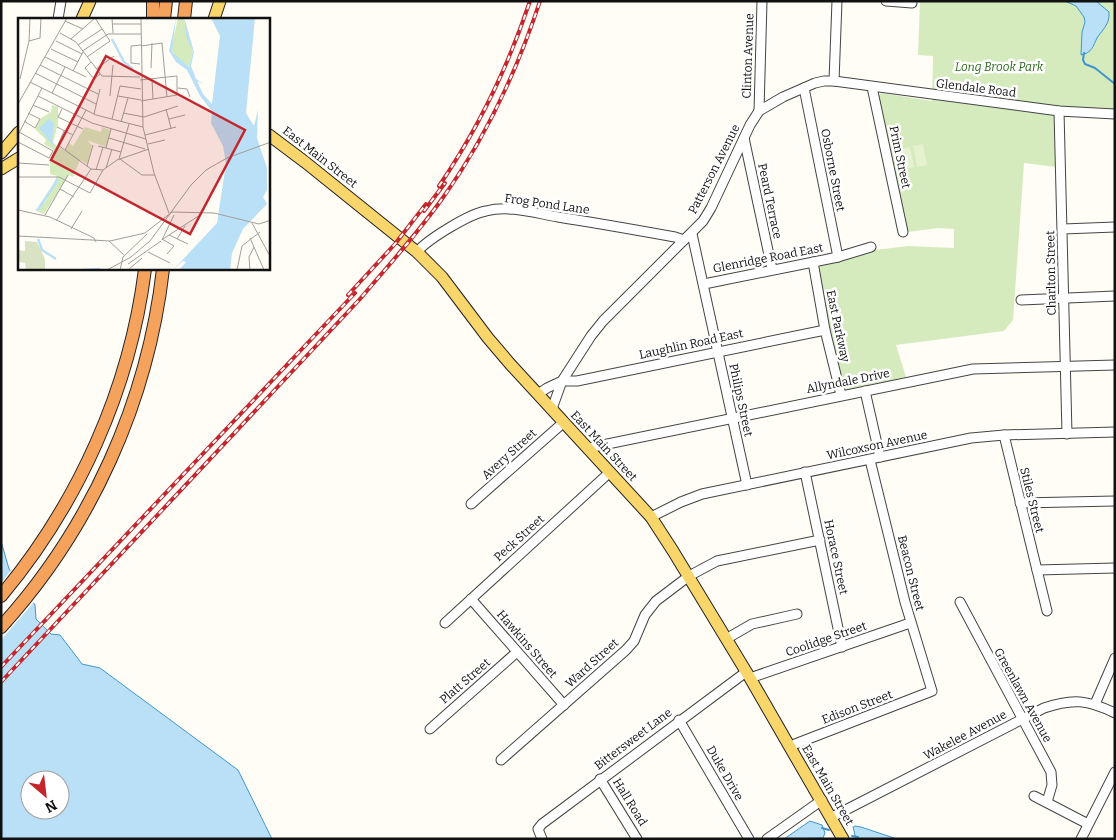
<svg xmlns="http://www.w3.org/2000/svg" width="1116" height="840" font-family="Bitter,serif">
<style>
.green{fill:#d5ebbd}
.pitch{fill:#e6f2cf}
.water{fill:#b9e0f7;stroke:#3f96cf;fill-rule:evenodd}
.pier{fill:#fffdf5}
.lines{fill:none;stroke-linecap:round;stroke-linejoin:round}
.stream{stroke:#3f96cf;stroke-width:2}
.minor-casing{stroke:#444;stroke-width:11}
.major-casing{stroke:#222;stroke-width:13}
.highway-casing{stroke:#222;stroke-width:14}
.minor{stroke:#fff;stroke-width:9}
.major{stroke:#f9d66b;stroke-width:11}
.highway{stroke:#f5a25d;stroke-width:12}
.rail-casing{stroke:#c4262e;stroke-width:4}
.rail{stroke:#fff;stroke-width:2;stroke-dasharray:5.5;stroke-linecap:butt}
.labels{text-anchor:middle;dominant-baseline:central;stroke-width:5;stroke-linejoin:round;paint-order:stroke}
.street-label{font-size:12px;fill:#111;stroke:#fff}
.park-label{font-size:12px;font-style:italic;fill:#2f6b1f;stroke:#fff}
.inset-river{fill:none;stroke:#b9e0f7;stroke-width:2.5}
.inset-road{fill:none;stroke:#a09f9a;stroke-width:1}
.view{fill:#c4262e;fill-opacity:0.15;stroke:#c4262e;stroke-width:2.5}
.inset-edge{fill:none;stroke:#111;stroke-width:2.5}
</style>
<rect width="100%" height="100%" fill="#fffdf5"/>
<polygon class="green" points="920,1 1115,1 1115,111 1052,106 1055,122 1056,167 1024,163 1013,320 1004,331 896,345 906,377 846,390 842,389 818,267 842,260 842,254 908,246 954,248 954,229 938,228 908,232 878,97 881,93 932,101 933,56 918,55"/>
<g class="pitch">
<polygon points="923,144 927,165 917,167 913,146"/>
<polygon points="910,147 914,167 905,169 900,149"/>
</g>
<g class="water">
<path d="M1065 1H1096L1109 12C1110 24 1103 29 1097 38 1093 46 1092 53 1081 55L1082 32 1085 22 1084 17 1076 6Z"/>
<path d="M1 541 9 569 35 605 36 619 51 634 60 635 82 664 100 668 238 770 272 839H1ZM30 780H60V810H30Z"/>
<polygon points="810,821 822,825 825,833 823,838 784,839"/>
<polygon points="855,826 861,827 897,839 856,839 853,827"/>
</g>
<polygon class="pier" points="12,569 35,601 1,640 1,583"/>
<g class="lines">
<g class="stream">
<polyline points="1084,53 1083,60 1085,64 1095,68 1115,84"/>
<polyline points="822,828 829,830"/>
<polyline points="852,836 858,837"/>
</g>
<defs>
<g id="minor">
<polyline points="886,1 912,3"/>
<polyline points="58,19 61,1"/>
<polyline points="834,81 1059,111 1115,114"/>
<polyline points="872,87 903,232"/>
<polyline points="804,88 838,257"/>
<polyline points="759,111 762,1"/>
<polyline points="1059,111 1067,434"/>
<polyline points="744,138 772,269"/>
<polyline points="1063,229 1115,227"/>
<polyline points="692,234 747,485"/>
<path d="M417 252C428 239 469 214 486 211 509 205 535 213 558 217 597 223 636 230 675 237L684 240"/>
<polyline points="813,262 825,330 841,395"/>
<polyline points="704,284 838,257 871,247"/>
<polyline points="1021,300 1115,296"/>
<polyline points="865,391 880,457"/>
<polyline points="538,394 547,388 562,381 591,336 603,321 703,221 711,208 750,125 759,111 783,97 815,83 824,81 834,81 837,1"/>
<polyline points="554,412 553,406 562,381 577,381 825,330"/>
<polyline points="1004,435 1047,611"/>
<polyline points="588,448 973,369 1115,365"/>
<polyline points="805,472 842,647"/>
<polyline points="1020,503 1115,501"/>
<polyline points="471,504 564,422"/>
<polyline points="651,517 681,502 702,494 971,438 1004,435 1115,432"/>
<polyline points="1037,570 1115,568"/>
<polyline points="471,599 564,705"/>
<polyline points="960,602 1051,772 1052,785 1047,802"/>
<polyline points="445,623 610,472"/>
<polyline points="726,639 752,624 797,614"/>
<polyline points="750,678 910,623"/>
<polyline points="1095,704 1115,658"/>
<polyline points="679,720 749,839"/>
<polyline points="430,729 517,652"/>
<polyline points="790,746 932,691 905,602 870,460"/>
<polyline points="501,760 626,650 634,641 645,615 656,601 689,576 717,561 820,540"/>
<polyline points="600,779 637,839"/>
<polyline points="1034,796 1088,824"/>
<path d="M832 817 1044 708C1073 698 1088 700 1115 713"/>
<polyline points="542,839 538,829 542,824 746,672"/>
<polyline points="767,839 822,800"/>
<polyline points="1081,839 1115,772"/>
</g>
<g id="major">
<polyline points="82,19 90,1"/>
<polyline points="214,19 220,1"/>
<polyline points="269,135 305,162 417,252 442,277 488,338 511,365 651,517 673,551 750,678 843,839"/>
<polyline points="1,153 19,132"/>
<polyline points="1,169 19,158"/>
</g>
<g id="highway">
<polyline points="153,19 153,1"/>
<polyline points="164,19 166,1"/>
<polyline points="184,19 186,1"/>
<path d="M1 596C78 504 130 389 145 269"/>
<path d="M1 627C91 528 148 401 163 269"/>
</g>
</defs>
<use href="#minor" class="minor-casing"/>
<use href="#major" class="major-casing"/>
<use href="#highway" class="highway-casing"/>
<use href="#minor" class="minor"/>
<use href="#major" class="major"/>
<use href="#highway" class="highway"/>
<defs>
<g id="rail">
<path d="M439 186C478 129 508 67 530 1"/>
<polyline points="424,211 445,183"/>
<polyline points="348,295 395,244 426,204"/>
<polyline points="1,667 355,293"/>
<path d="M1 682 360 299C388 266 417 234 442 199 485 139 517 71 540 1"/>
</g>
</defs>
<use href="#rail" class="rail-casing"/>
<use href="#rail" class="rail"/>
</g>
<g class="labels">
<g class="street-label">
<text transform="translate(748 56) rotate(-88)">Clinton Avenue</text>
<text transform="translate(976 88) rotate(7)">Glendale Road</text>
<text transform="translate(320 157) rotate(38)">East Main Street</text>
<text transform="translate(900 157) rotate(78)">Prim Street</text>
<text transform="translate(714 169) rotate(-63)">Patterson Avenue</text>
<text transform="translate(833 170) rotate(79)">Osborne Street</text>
<text transform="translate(770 201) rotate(78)">Peard Terrace</text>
<text transform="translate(547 204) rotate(8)">Frog Pond Lane</text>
<text transform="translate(768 258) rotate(-11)">Glenridge Road East</text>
<text transform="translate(1051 273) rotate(-91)">Charlton Street</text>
<text transform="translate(838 326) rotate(78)">East Parkway</text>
<text transform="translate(691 344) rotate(-12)">Laughlin Road East</text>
<text transform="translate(848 381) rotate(-11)">Allyndale Drive</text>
<text transform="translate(741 400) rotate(78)">Philips Street</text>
<text transform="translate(877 445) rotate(-12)">Wilcoxson Avenue</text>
<text transform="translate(604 446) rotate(47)">East Main Street</text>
<text transform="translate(509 454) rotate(-42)">Avery Street</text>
<text transform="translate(1032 500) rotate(76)">Stiles Street</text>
<text transform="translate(519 538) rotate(-42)">Peck Street</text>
<text transform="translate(836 557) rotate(78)">Horace Street</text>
<text transform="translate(911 573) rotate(76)">Beacon Street</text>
<text transform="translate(826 639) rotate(-19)">Coolidge Street</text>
<text transform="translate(527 644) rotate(49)">Hawkins Street</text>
<text transform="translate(592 663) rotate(-42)">Ward Street</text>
<text transform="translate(465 681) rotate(-41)">Platt Street</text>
<text transform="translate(1023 695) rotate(61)">Greenlawn Avenue</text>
<text transform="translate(857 707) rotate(-21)">Edison Street</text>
<text transform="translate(965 735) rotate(-28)">Wakelee Avenue</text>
<text transform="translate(633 739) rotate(-37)">Bittersweet Lane</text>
<text transform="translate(725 773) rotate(60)">Duke Drive</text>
<text transform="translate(828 785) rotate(60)">East Main Street</text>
<text transform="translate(630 802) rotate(58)">Hall Road</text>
</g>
<g class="park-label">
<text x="999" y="67">Long Brook Park</text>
</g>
</g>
<g transform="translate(18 18)">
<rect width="252" height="252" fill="#fffdf5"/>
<path d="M160 0H165L168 5 175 33 171 49 157 39 153 31ZM34 87 40 89V105L35 125 47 133 51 125 55 128 67 109 83 114 84 109 92 112 88 129 69 122 74 127 69 146 62 142 55 159 51 157 26 196 17 192 27 184 39 158 32 156V141L36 132 26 126 28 122 17 111 23 100 33 94Z" fill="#d5ebbd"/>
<path d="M7 223 19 224 27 241V252H8L7 245 1 244 0 232 7 233Z" fill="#d9e3c4"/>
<path d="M158 0 154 34 171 49 175 33 169 21 166 0 176 34 173 48 178 61 186 66 179 63 185 76 194 86 202 18 193 0H237L228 95 236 108 240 92 239 120 249 150V172L245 179 249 186 225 211 214 235 212 252H161L168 244 165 243 155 252 199 205 208 145 205 128 193 105 194 93 182 78 169 52 158 44 151 33ZM31 101 36 105 34 122 37 130 21 110Z" fill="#b9e0f7"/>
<path class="inset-river" d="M94 21 106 44 115 51M19 193 40 161M20 221 24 232 38 241M65 252 82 251"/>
<path class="inset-road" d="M94 0 95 15M123 0 125 109 136 155 151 195M47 3 65 11M95 6H123M42 15 58 24 84 58 122 59M53 21 77 0M11 23 22 20 23 0M38 23 64 36M60 27 84 11M123 28 144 25 149 79M33 31 60 44M27 39 68 59M69 39 92 23 77 0M73 44 67 50 76 61 82 56M122 46 113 45V28L123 27M22 47 80 76M133 50 134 25M78 51 96 38M55 53 66 32 90 16H123M17 55 78 86M2 61 11 23 12 0M134 61 135 81M122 62 159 58V77L123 83M12 64 78 97 125 109M160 70 169 71 172 79M34 75 47 49M20 78 74 105 128 121M92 78 95 47M100 78 123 82M0 86 49 0M15 87 31 94M44 91 40 99 65 111M148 91 153 110M105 95 126 99 160 88M76 96 82 71M94 101 102 68 123 71M151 101 167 97M6 103 17 110 22 101 10 95M103 104 110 80M39 109 55 117M46 113 40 127 73 151M0 117 24 70M127 117 158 109M91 120 127 131M0 124 31 140 35 133 1 114M130 126 147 122M80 128 103 134M88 130 93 111M47 132 68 92M101 141 111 106M102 141 124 157H137M0 145 31 147M69 148 75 127M88 150 94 131M78 152 85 129M0 159H41L72 175 85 152M42 171 56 179M0 192 32 199 76 220 78 224M27 197 50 157M38 203 73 151 85 152 99 142 131 131M234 205 253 240M53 211 64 193M151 217 170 226M0 218 92 223 127 215 154 194 196 195 241 206 253 202M232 220 246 252M144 221 156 228 149 236M145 221 182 197M159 221 167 208M144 222 156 197M91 223 106 237M130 234 152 245M110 246 143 223M89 252 113 239 132 223 173 167 188 152 209 140 253 124M102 252 105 239 129 216M110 252 124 240M219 252 224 228 242 214M232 252 231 239 236 229"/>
<path class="view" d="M88 38 227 112 172 216 33 142Z"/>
<rect width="252" height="252" class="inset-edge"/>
</g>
<rect width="1116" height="840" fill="none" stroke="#111111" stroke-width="5"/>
<g transform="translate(45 795) rotate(152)"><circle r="24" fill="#ffffff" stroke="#a0a0a0"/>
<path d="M0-4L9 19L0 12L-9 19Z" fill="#c4262e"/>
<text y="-8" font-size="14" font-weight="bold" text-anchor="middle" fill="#111111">N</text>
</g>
</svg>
